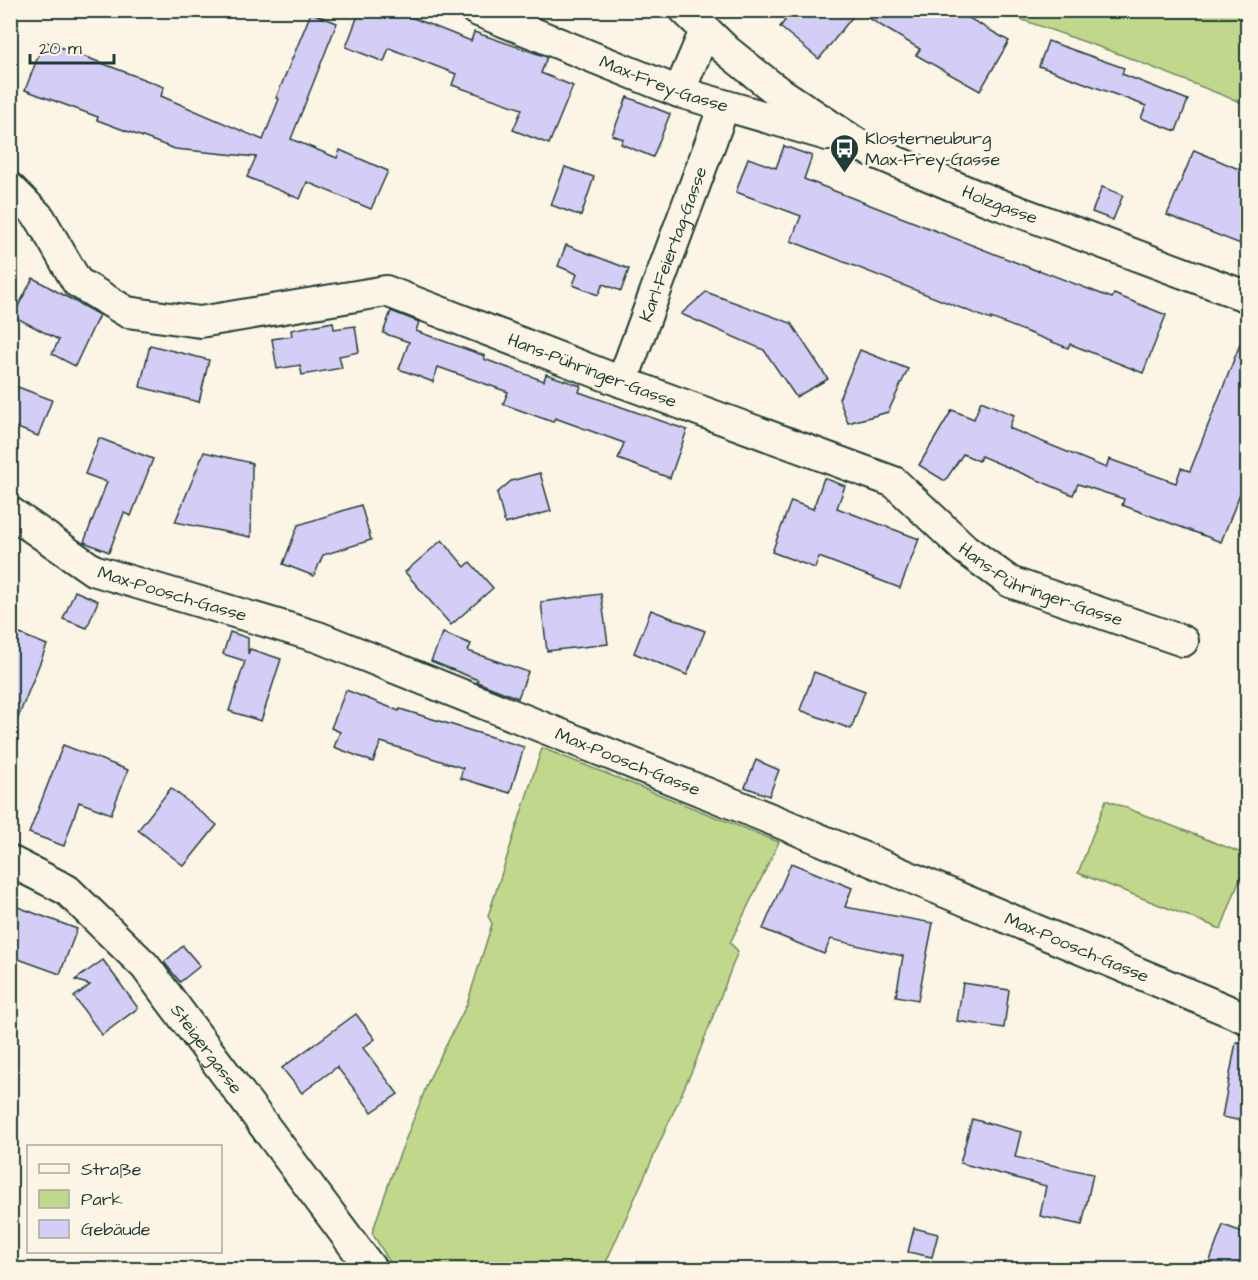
<svg xmlns="http://www.w3.org/2000/svg" width="1258" height="1280" font-family="'Architects Daughter',sans-serif">
<style>
.green{fill:#c0d78c;stroke:#708a60;stroke-width:1.5}
.building{fill:#d4cef7;stroke:#1f3d34;stroke-width:1.5}
.lines{fill:none;stroke-linecap:round;stroke-linejoin:round}
.minor-casing{stroke:#1f3d34;stroke-width:34}
.minor{stroke:#fcf5e5;stroke-width:30}
.labels{text-anchor:middle;dominant-baseline:central;stroke-width:6;stroke-linejoin:round;paint-order:stroke}
.street-label{font-size:18px;fill:#1f3d34;stroke:#fcf5e5}
.poi-label{font-size:18px;fill:#1f3d34;stroke:#fcf5e5;text-anchor:start}
</style>
<rect width="100%" height="100%" fill="#fcf5e5"/>
<filter id="ink" filterUnits="userSpaceOnUse"><feTurbulence type="fractalNoise" baseFrequency=".0167" numOctaves="2"/><feDisplacementMap in="SourceGraphic" scale="12" xChannelSelector="R" yChannelSelector="G"/><feConvolveMatrix kernelMatrix="1 2 1 2 8 2 1 2 1" color-interpolation-filters="sRGB"/></filter>
<g filter="url(#ink)">
<g class="green">
<polygon points="997,11 1247,11 1247,105 1119,54"/>
<polygon points="542,748 779,842 730,943 738,951 694,1066 603,1269 394,1269 372,1233 392,1174 430,1077 467,1004 492,924 488,916"/>
<polygon points="1106,800 1247,855 1247,860 1221,929 1078,873"/>
</g>
<g class="building">
<polygon points="360,10 393,10 471,41 474,32 547,57 541,73 573,86 549,144 513,130 522,109 452,85 456,74 389,48 384,62 346,47"/>
<polygon points="793,10 955,10 1009,41 980,91 916,55 920,49 857,11 819,59 780,27"/>
<polygon points="311,13 337,23 291,139 337,158 340,150 388,171 371,209 307,182 300,199 247,177 256,157 175,149 97,120 98,117 25,90 44,41 164,87 161,96 263,140 279,99 276,98"/>
<polygon points="1048,41 1124,68 1122,74 1188,100 1176,131 1141,118 1146,106 1039,66"/>
<polygon points="627,97 670,114 653,157 621,144 623,139 612,135"/>
<polygon points="784,146 812,156 804,179 1038,271 1039,270 1112,298 1114,294 1166,315 1143,373 1070,344 1068,348 991,318 991,320 791,241 801,216 736,192 748,158 776,168"/>
<polygon points="1194,150 1248,173 1248,247 1167,215"/>
<polygon points="565,167 594,177 581,216 551,205"/>
<polygon points="1102,187 1123,195 1113,220 1092,212"/>
<polygon points="566,245 629,269 621,291 603,284 598,295 573,285 577,274 558,266"/>
<polygon points="33,278 99,315 75,366 52,354 59,340 13,316"/>
<polygon points="706,292 791,323 828,379 796,397 764,350 681,314"/>
<polygon points="391,311 419,322 416,331 485,356 484,359 544,381 546,374 581,386 579,392 687,430 670,478 618,459 624,443 555,418 553,422 503,404 508,392 438,367 433,382 399,369 409,342 383,333"/>
<polygon points="333,322 334,329 355,326 359,352 339,356 342,368 302,375 300,365 277,369 272,339 292,336 291,330"/>
<polygon points="1246,329 1248,473 1221,542 1122,505 1124,499 1078,484 1073,495 981,456 979,461 963,454 945,481 919,465 952,410 974,419 981,401 1014,415 1009,428 1106,468 1109,459 1176,483 1181,468 1190,471"/>
<polygon points="150,345 209,360 199,402 140,387"/>
<polygon points="860,350 908,369 888,412 848,423 839,399"/>
<polygon points="10,384 52,400 38,436 10,425"/>
<polygon points="99,438 153,459 131,516 124,513 109,552 84,542 107,482 85,474"/>
<polygon points="204,452 252,463 251,537 175,522"/>
<polygon points="540,473 551,511 505,524 497,493 511,481"/>
<polygon points="824,478 845,486 837,508 919,539 900,588 819,557 815,568 772,552 791,501 813,509"/>
<polygon points="361,505 371,540 323,555 314,576 283,564 298,525"/>
<polygon points="442,540 465,567 470,562 493,588 451,625 405,572"/>
<polygon points="75,591 98,601 87,628 63,619"/>
<polygon points="601,594 608,644 547,651 541,602"/>
<polygon points="651,610 705,631 687,675 634,653"/>
<polygon points="10,630 47,645 12,733 10,732"/>
<polygon points="230,632 248,638 248,654 250,649 281,659 261,721 229,711 245,661 223,654"/>
<polygon points="443,633 471,644 468,651 528,672 518,698 477,682 478,680 431,661"/>
<polygon points="814,672 865,691 851,729 800,710"/>
<polygon points="346,690 399,711 400,709 524,747 510,793 460,778 463,768 381,742 373,762 334,747 340,732 331,728"/>
<polygon points="63,745 128,770 111,814 79,802 64,846 29,833"/>
<polygon points="756,760 779,770 769,796 745,787"/>
<polygon points="171,788 217,825 184,866 138,830"/>
<polygon points="791,863 852,888 845,907 933,923 918,1000 896,996 903,956 831,939 824,954 763,929"/>
<polygon points="18,907 77,929 60,974 10,956 10,929"/>
<polygon points="183,946 200,966 180,982 164,962"/>
<polygon points="103,960 138,1008 102,1035 74,997 90,985 75,980"/>
<polygon points="963,983 1009,990 1004,1028 957,1021"/>
<polygon points="356,1014 375,1039 363,1048 398,1094 372,1112 337,1067 302,1093 282,1068"/>
<polygon points="1236,1042 1248,1043 1248,1122 1222,1117"/>
<polygon points="972,1119 1021,1132 1015,1157 1093,1174 1082,1225 1040,1216 1046,1186 960,1163"/>
<polygon points="1223,1225 1248,1234 1248,1269 1207,1269"/>
<polygon points="914,1228 938,1234 932,1257 908,1252"/>
</g>
<g class="lines">
<defs>
<g id="minor">
<path id="s1" d="M476 10 679 92 827 135"/>
<path id="s2" d="M685 10 726 50 772 87 862 147 977 196 1248 297"/>
<polyline points="679,92 705,31"/>
<path id="s3" d="M10 188 40 218 77 282 127 312 200 322 386 291 622 382 894 482 965 549 1010 582 1183 641"/>
<path id="s4" d="M622 382 724 106"/>
<path id="s5" d="M10 512 93 570 318 637 781 823 1248 1019"/>
<path id="s6" d="M10 861 67 890 145 966 372 1270"/>
</g>
</defs>
<use href="#minor" class="minor-casing"/>
<use href="#minor" class="minor"/>
</g>
</g>
<defs>
<symbol id="bus-pin" viewBox="-11 -11 22 30"><path d="M0 17L-7.5 6A9.5 9.5 0 1 1 7.5 6Z" fill="#1f3d34" stroke="#fcf5e5"/><path d="M-5-6H5V4H4V6H2V4H-2V6H-4V4H-5ZM-3.5-4V0h7V-4ZM-3.5 1.2v1.5H-2V1.2ZM2 1.2v1.5H3.5V1.2Z" fill="#fff"/></symbol>
</defs>
<g fill-rule="evenodd">
<use href="#bus-pin" x="828" y="132" width="33" height="45"/>
</g>
<g class="labels">
<g class="street-label">
<text stroke="none"><textPath href="#s1" startOffset="202">Max-Frey-Gasse</textPath></text>
<text stroke="none"><textPath href="#s2" startOffset="374">Holzgasse</textPath></text>
<text stroke="none"><textPath href="#s4" startOffset="147">Karl-Feiertag-Gasse</textPath></text>
<text stroke="none"><textPath href="#s3" startOffset="658">Hans-Pühringer-Gasse</textPath></text>
<text stroke="none"><textPath href="#s3" startOffset="1162">Hans-Pühringer-Gasse</textPath></text>
<text stroke="none"><textPath href="#s5" startOffset="184">Max-Poosch-Gasse</textPath></text>
<text stroke="none"><textPath href="#s5" startOffset="670">Max-Poosch-Gasse</textPath></text>
<text stroke="none"><textPath href="#s5" startOffset="1156">Max-Poosch-Gasse</textPath></text>
<text stroke="none"><textPath href="#s6" startOffset="276">Steigergasse</textPath></text>
</g>
<g class="poi-label">
<text x="865" y="138">Klosterneuburg<tspan x="865" dy="21">Max-Frey-Gasse</tspan></text>
</g>
</g>
<rect width="1258" height="1280" fill="none" stroke="#fcf5e5" stroke-width="36"/>
<rect x="18" y="18" width="1222" height="1244" fill="none" stroke="#1f3d34" stroke-width="2" filter="url(#ink)"/>
<rect x="27" y="1145" width="195" height="108" fill="#fcf5e5" stroke="#a4ab9e" stroke-width="1.5"/>
<rect x="39" y="1164" width="30" height="9" fill="#fcf5e5" stroke="#a4ab9e" stroke-width="1.5"/>
<text x="81" y="1175" font-size="18" fill="#1f3d34">Straße</text>
<rect x="39" y="1190" width="30" height="18" fill="#c0d78c" stroke="#a4ab9e" stroke-width="1.5"/>
<text x="81" y="1205" font-size="18" fill="#1f3d34">Park</text>
<rect x="39" y="1220" width="30" height="18" fill="#d4cef7" stroke="#a4ab9e" stroke-width="1.5"/>
<text x="81" y="1235" font-size="18" fill="#1f3d34">Gebäude</text>
<path d="M30 54v9h84v-9" fill="none" stroke="#1f3d34" stroke-width="3"/>
<text x="39" y="54" font-size="18" fill="#1f3d34" stroke="#fcf5e5" stroke-width="4.5" paint-order="stroke">20 m</text>
</svg>
